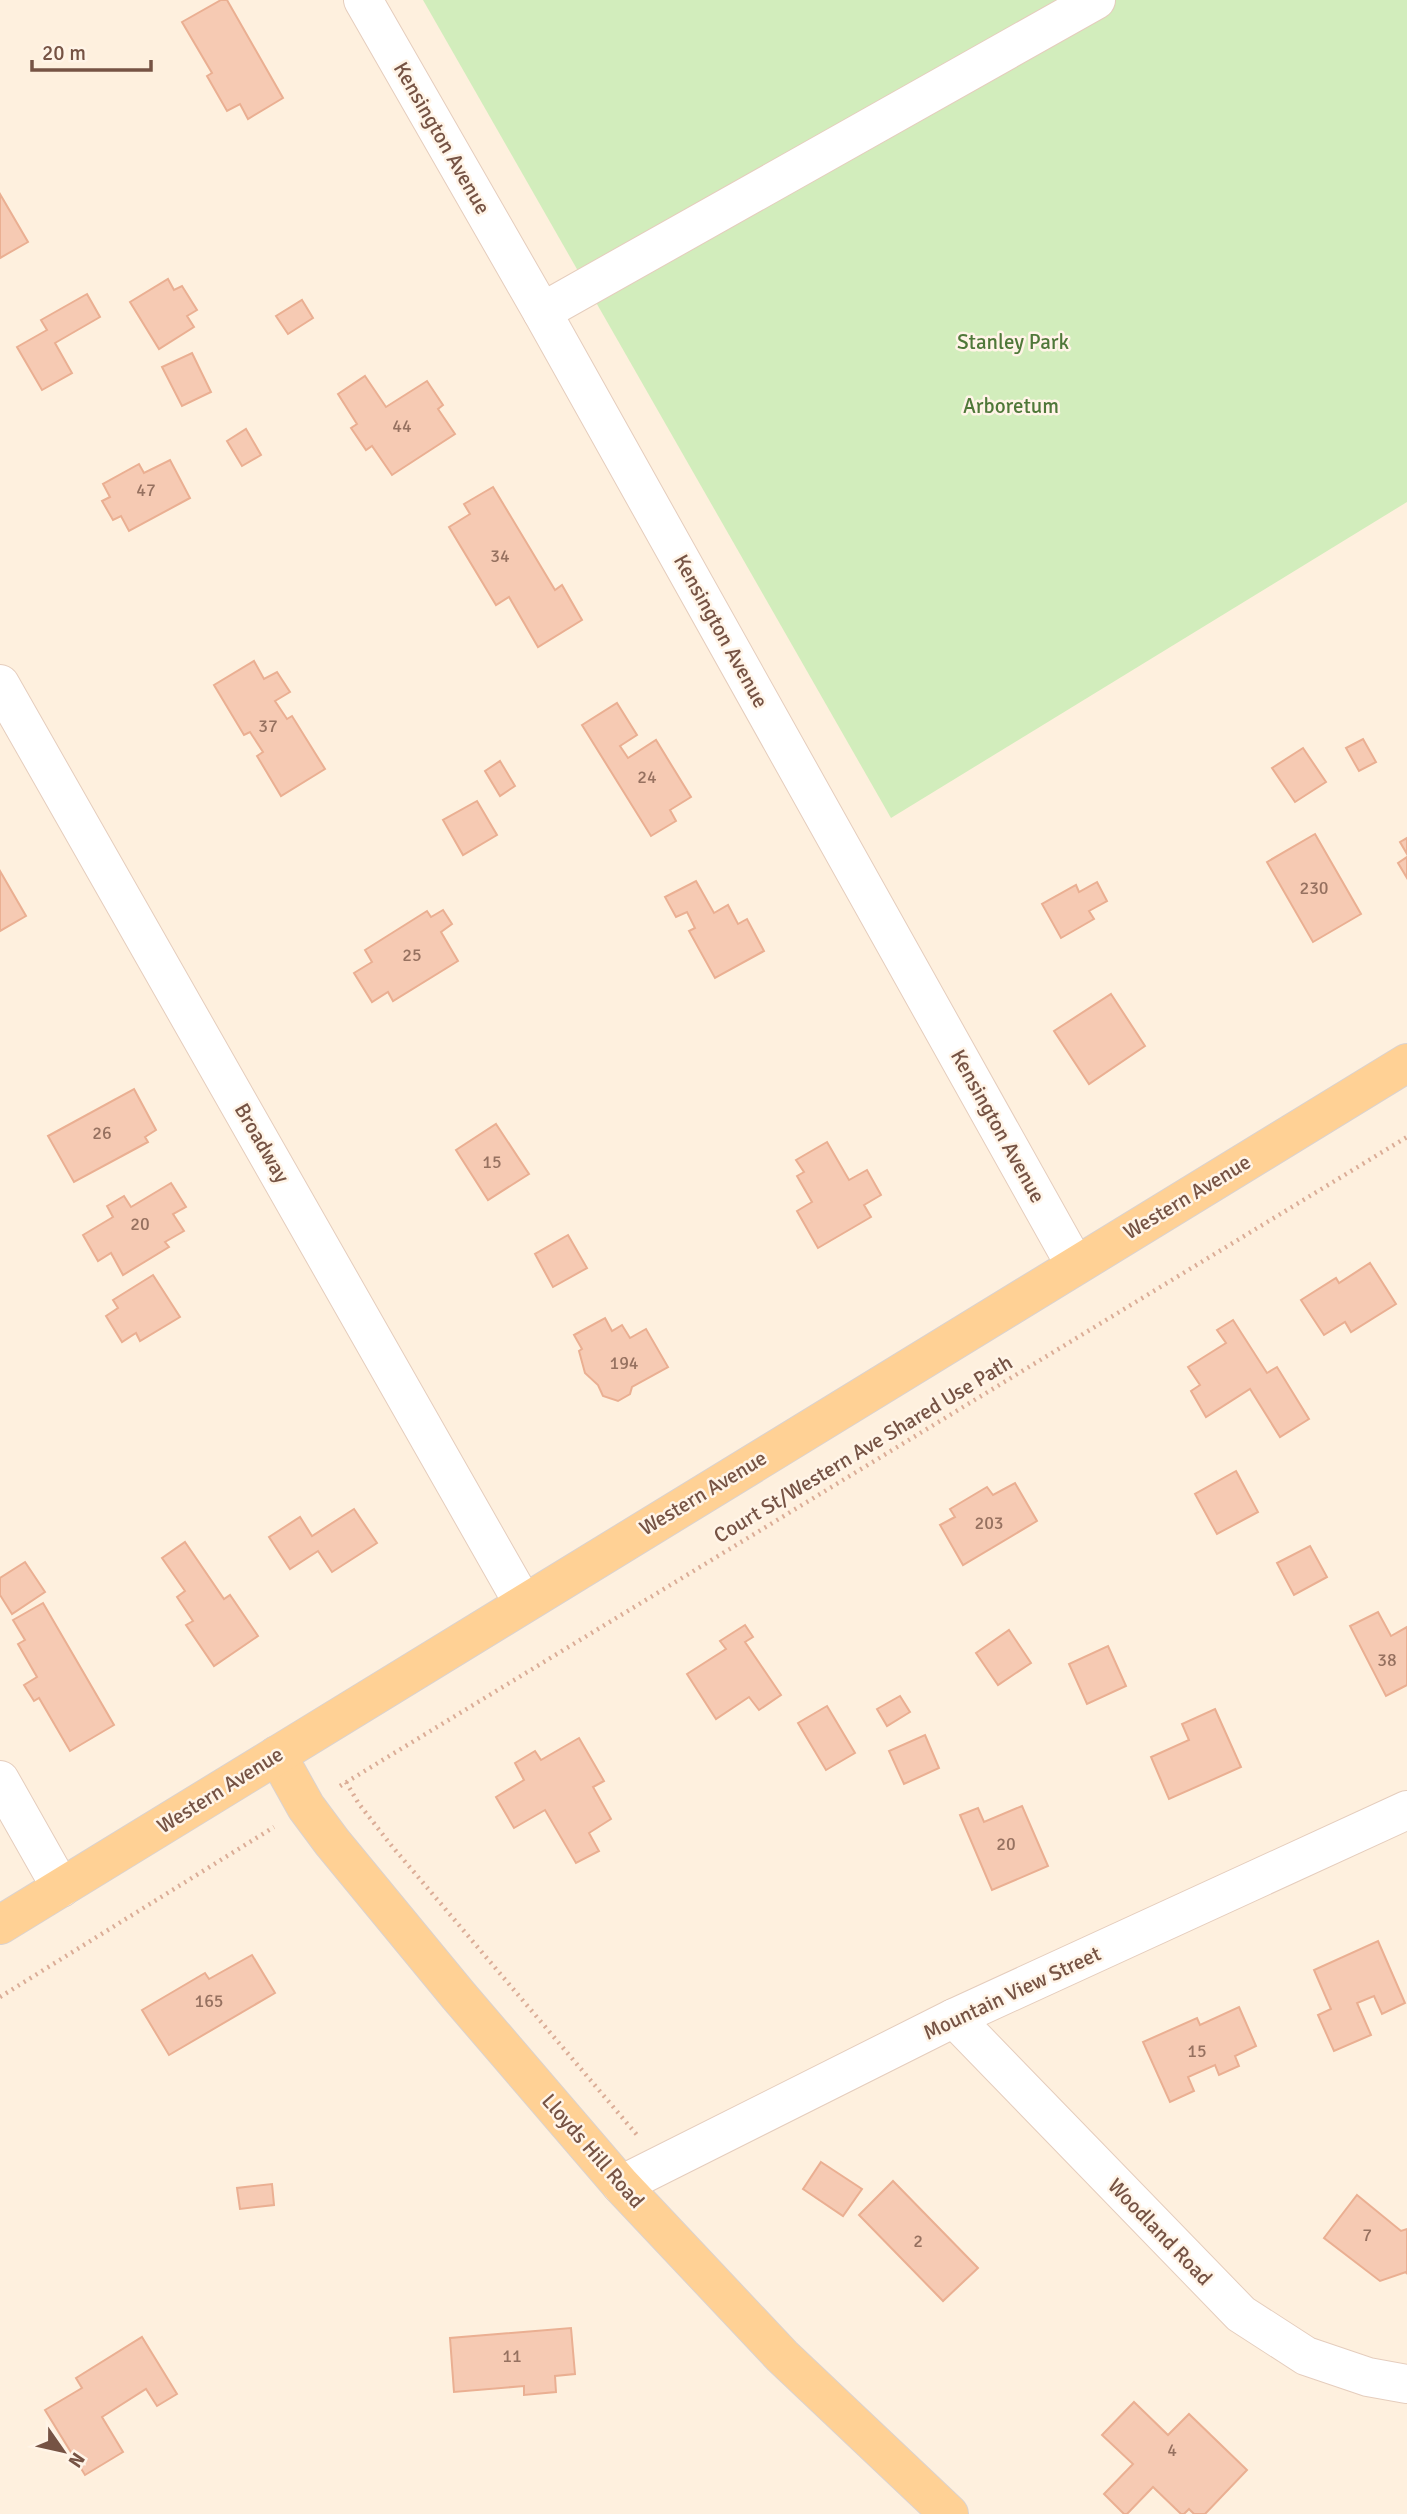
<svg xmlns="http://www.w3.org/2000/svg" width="1407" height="2514" font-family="Signika,sans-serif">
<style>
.green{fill:#d2edbc}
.building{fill:#f6cab3;stroke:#eaaf92;stroke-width:2}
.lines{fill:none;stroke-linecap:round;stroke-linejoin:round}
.minor-casing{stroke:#e5cdbd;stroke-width:40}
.major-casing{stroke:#dbd2ce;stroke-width:40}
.path{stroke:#dbad97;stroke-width:4.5;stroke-dasharray:2 5;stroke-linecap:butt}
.minor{stroke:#fff;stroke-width:38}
.major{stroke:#ffd195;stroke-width:38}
.labels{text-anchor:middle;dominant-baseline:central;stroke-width:5;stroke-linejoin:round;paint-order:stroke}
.number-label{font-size:18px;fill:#967160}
.street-label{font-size:21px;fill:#765344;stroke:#fff4e7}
.park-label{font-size:21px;fill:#4f7839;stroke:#fff4e7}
</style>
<rect width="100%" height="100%" fill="#fef0de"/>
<polygon class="green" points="423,0 1407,0 1407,502 891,818"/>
<g class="building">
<polygon points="221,0 227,0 283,98 248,119 240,104 227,111 207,76 212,73 182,22"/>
<polygon points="0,194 28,242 0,258"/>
<polygon points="168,279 174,290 182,286 197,310 187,316 194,327 159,349 130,302"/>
<polygon points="87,294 100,317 55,343 72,373 42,390 17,347 47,330 41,320"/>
<polygon points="302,300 313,318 288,334 276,316"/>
<polygon points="192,353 211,392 182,406 162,367"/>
<polygon points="365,376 386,407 427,381 443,405 438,409 455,434 392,475 372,446 366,450 351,428 357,424 338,394"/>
<polygon points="246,429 261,455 242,466 227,441"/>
<polygon points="170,460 190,498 129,531 121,516 113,520 102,501 110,497 103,484 139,464 144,473"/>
<polygon points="493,487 555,590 562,585 582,620 538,647 509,597 496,605 449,527 470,514 464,504"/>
<polygon points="254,661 264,679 277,672 290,692 275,701 287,719 292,716 325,769 281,796 257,756 263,752 250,732 244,735 214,685"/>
<polygon points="617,703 637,735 620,746 628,758 656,740 691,797 670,810 676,821 651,836 582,725"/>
<polygon points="1363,739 1376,762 1359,771 1346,748"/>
<polygon points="1303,748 1326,782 1295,802 1272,768"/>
<polygon points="500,761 515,786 500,796 485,771"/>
<polygon points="477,801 497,835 463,855 443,820"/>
<polygon points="1315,834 1361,914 1313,942 1267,862"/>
<polygon points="1407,838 1407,854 1400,842"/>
<polygon points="1407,857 1407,878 1398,863"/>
<polygon points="0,871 26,916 0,931"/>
<polygon points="696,881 714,913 728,905 738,924 747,919 764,951 715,978 689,931 695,928 687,912 676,917 665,897"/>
<polygon points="1097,882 1107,901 1089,911 1094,919 1061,938 1042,904 1076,885 1079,892"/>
<polygon points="443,910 452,924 441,932 458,961 393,1001 388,992 372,1002 354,973 372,962 365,950 427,911 431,917"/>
<polygon points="1111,994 1145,1046 1089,1084 1054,1031"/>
<polygon points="134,1089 156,1130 145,1137 148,1142 74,1182 48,1136"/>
<polygon points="496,1124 529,1174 488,1200 456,1150"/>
<polygon points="827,1142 849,1180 867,1170 881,1195 864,1205 871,1217 818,1248 797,1211 812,1202 797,1176 804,1172 796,1160"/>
<polygon points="171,1183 186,1207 173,1214 184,1231 165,1242 169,1247 123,1275 111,1253 98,1261 83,1235 113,1217 107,1206 124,1196 131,1207"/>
<polygon points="568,1235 587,1268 553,1287 535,1254"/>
<polygon points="1370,1263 1396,1304 1351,1332 1345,1322 1324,1335 1301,1300 1336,1278 1339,1283"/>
<polygon points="153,1275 180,1317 140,1341 136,1333 122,1342 106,1316 118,1308 113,1300"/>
<polygon points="605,1318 612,1331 622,1325 630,1338 646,1329 668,1367 632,1387 630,1394 618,1401 603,1396 598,1385 585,1373 579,1351 582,1349 574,1335"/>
<polygon points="1233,1320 1267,1373 1277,1367 1309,1419 1280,1437 1250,1389 1206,1417 1191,1391 1200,1385 1188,1367 1226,1343 1217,1330"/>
<polygon points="1236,1471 1258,1512 1217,1534 1195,1494"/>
<polygon points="1015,1483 1037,1521 963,1565 940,1525 955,1517 950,1509 987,1487 993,1495"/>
<polygon points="354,1509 377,1543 332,1572 318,1551 290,1569 269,1537 300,1517 312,1536"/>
<polygon points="185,1542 224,1599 230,1595 258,1636 214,1666 186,1625 193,1621 177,1597 185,1591 162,1558"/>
<polygon points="1310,1546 1327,1577 1294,1595 1277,1563"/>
<polygon points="25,1562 45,1592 12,1614 0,1595 0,1578"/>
<polygon points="43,1603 114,1725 70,1751 39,1698 34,1701 24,1685 37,1677 18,1644 25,1640 13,1620"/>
<polygon points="1378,1612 1391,1636 1407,1627 1407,1685 1386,1696 1350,1626"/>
<polygon points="745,1625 753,1637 745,1642 781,1695 759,1710 749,1697 716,1719 687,1674 726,1649 720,1641"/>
<polygon points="1009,1630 1031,1663 998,1685 976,1653"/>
<polygon points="1108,1646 1126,1686 1087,1704 1069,1664"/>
<polygon points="900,1696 910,1712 887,1726 877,1709"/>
<polygon points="827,1706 855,1753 826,1770 798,1723"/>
<polygon points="1215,1709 1241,1767 1169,1799 1151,1757 1189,1740 1182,1724"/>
<polygon points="925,1735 939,1768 904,1784 889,1751"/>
<polygon points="579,1738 604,1781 593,1787 611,1819 589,1833 599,1851 576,1863 545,1810 514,1828 496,1797 524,1780 515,1763 535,1751 541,1760"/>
<polygon points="1022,1806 1048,1866 992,1890 960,1815 978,1808 984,1822"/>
<polygon points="1378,1941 1405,2003 1382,2014 1374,1996 1357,2003 1371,2035 1334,2051 1318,2015 1331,2009 1314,1970"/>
<polygon points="252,1955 275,1993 169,2055 142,2010 205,1973 209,1979"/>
<polygon points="1239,2007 1256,2046 1235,2056 1239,2066 1219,2075 1215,2065 1188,2077 1194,2091 1170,2102 1143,2042 1197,2018 1200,2025"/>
<polygon points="821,2162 862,2189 843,2216 803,2189"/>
<polygon points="893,2181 978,2268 943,2301 859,2215"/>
<polygon points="272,2184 274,2205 240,2209 237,2188"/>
<polygon points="1357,2195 1401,2231 1407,2229 1407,2274 1406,2272 1380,2281 1324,2238"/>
<polygon points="571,2328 575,2374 555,2376 556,2392 524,2395 524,2386 454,2392 450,2338"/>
<polygon points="142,2337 177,2394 157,2406 146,2389 102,2417 123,2452 85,2475 45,2410 82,2388 76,2378"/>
<polygon points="1134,2402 1168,2435 1189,2414 1247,2470 1205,2514 1194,2514 1189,2509 1184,2514 1181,2514 1153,2487 1127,2514 1124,2514 1104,2494 1133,2464 1102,2435"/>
</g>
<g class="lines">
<defs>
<g id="minor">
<polyline points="363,0 542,312 1075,1265"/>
<polyline points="542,312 1096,0"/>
<polyline points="0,684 523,1603"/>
<polyline points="0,1780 61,1888"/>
<polyline points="954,2018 1241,2314 1306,2356 1368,2377 1407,2384"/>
<polyline points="621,2185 954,2018 1407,1810"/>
</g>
<g id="major">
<polyline points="277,1755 306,1807 332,1842 458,1995 621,2185 782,2356 949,2514"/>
<polyline points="0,1925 1407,1063"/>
</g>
</defs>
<use href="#minor" class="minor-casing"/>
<use href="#major" class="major-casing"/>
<g class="path">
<polyline points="346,1782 359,1804 391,1845 637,2135"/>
<polyline points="340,1786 1407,1137"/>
<polyline points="0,1997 274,1827"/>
</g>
<use href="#minor" class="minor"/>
<use href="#major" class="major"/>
</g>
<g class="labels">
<g class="number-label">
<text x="402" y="426">44</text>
<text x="146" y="490">47</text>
<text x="500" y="556">34</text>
<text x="268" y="726">37</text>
<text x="647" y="777">24</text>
<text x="1314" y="888">230</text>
<text x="412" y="955">25</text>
<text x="102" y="1133">26</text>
<text x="492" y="1162">15</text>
<text x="140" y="1224">20</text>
<text x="624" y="1363">194</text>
<text x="989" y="1523">203</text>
<text x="1387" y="1660">38</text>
<text x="1006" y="1844">20</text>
<text x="209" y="2001">165</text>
<text x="1197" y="2051">15</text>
<text x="1367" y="2235">7</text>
<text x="918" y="2241">2</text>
<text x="512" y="2356">11</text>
<text x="1172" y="2450">4</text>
</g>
<g class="street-label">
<text transform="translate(442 138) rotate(60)">Kensington Avenue</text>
<text transform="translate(721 631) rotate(61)">Kensington Avenue</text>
<text transform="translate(998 1126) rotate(61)">Kensington Avenue</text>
<text transform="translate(262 1143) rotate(60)">Broadway</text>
<text transform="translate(1187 1197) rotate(-31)">Western Avenue</text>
<text transform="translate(863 1449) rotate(-31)">Court St/Western Ave Shared Use Path</text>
<text transform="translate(703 1493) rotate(-31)">Western Avenue</text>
<text transform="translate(220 1790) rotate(-32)">Western Avenue</text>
<text transform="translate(1012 1993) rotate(-25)">Mountain View Street</text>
<text transform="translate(593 2151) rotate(49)">Lloyds Hill Road</text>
<text transform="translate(1160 2232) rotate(46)">Woodland Road</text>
</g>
<g class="park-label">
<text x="1013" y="342">Stanley Park</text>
<text x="1011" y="406">Arboretum</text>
</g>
</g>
<g transform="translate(63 2451) rotate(124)" stroke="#fff4e7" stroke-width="5" paint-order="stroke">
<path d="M0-5L12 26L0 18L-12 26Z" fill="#765344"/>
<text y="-10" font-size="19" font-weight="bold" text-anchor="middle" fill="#765344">N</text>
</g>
<path d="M32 60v10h119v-10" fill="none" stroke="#765344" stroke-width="3.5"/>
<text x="42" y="60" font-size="21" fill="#765344" stroke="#fff4e7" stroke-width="5" paint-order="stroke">20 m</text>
</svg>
